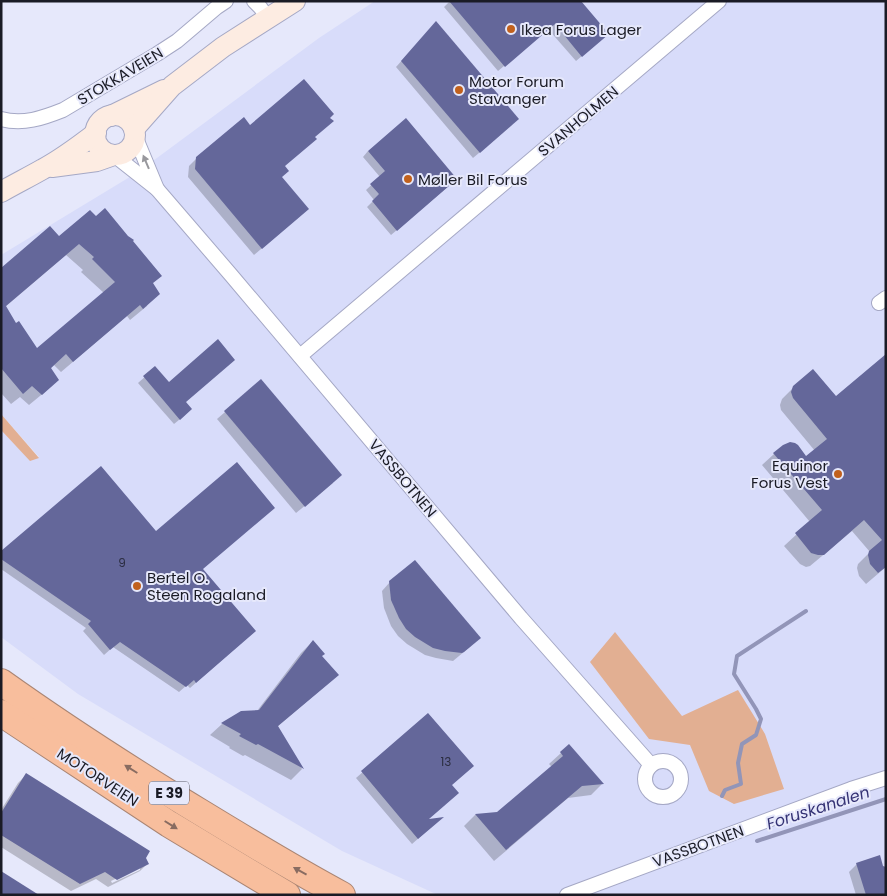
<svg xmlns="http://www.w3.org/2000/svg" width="887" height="896" font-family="Poppins,sans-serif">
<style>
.built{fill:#d8dcfa}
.green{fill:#e2af92}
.shadow{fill:#0003;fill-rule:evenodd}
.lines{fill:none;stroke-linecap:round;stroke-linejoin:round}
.stream{stroke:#9295b8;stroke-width:4}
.building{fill:#64679a;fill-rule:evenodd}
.street-casing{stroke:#a5a8c5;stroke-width:16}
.secondary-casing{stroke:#a5a8c5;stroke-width:22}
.highway-casing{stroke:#aa8573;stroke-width:28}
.street{stroke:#fff;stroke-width:14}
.secondary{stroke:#fdece2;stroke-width:20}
.highway{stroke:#f8be9d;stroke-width:26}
.oneway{fill:#98989d}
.oneway2{fill:#896c61}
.poi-dot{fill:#c1611d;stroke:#e6e8fb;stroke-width:2}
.labels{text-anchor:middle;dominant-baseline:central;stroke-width:4;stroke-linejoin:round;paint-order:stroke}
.number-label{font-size:12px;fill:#2c2e42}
.shield{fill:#e6e8fb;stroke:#575865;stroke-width:1}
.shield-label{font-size:14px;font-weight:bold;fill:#1a1b25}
.poi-label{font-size:15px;fill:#1a1b25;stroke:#e6e8fb;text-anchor:start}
.street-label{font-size:15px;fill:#1a1b25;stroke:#e6e8fb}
.water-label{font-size:16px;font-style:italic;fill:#343274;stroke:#e6e8fb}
</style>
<rect width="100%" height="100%" fill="#e6e8fb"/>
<polygon class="built" points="375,1 886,1 886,895 438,895 342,851 78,694 1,637 1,430 30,460 39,457 1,414 1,255 138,172 319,38"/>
<g class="green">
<polygon points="1,414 39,458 30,461 1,430"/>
<polygon points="615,632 682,716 738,690 765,734 784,789 734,804 709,791 690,745 649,739 590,662"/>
</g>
<g class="shadow">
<polygon points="450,1 579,1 601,40 576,61 548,29 498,71 444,7"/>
<polygon points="430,29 512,125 473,158 396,67"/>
<polygon points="250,126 314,137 284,166 281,177 300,216 254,255 188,177 189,166 197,158"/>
<polygon points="368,151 450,185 391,235 367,207 374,200 366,190 380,177 363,157"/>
<path d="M89 212 152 284 147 306 130 320 127 316 61 372 54 365 50 369 46 391 29 405 20 397 11 404 1 393V269L59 238ZM66 255 83 270 81 272 104 293 37 350 16 325 5 307Z"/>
<polygon points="886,356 886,567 866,584 859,576 857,568 858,564 870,552 852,531 810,566 806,567 800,564 784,546 810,522 762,465 774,454 806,458 815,451 781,410 780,405 782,399 794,387 836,398"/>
<polygon points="155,368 185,402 185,415 174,424 138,383"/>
<polygon points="261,381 333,483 296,513 217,419"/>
<polygon points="156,532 202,569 255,631 190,688 187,685 179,692 113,647 104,655 83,631 86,628 1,569 1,553"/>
<polygon points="390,582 471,646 453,661 436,658 425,655 407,644 398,636 391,626 384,608 382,591"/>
<polygon points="313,641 321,656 337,675 325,686 277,727 302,769 291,780 245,755 243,756 229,748 230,747 210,735 222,724 241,713 257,711 301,653"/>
<polygon points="428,715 427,820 436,823 412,844 356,778"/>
<polygon points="561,753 602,784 591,795 568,798 494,861 464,826 475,815 498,813 552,767 549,764"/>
<path d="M26 775 144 858 147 864 140 871 108 887 96 879 71 891 1 847V810L18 783ZM140 867V870L112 883 111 881Z"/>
<polygon points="857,864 882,867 886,895 856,895 849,872"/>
</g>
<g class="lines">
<g class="stream">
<polyline points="722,796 725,790 741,784 738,763 742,744 756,735 761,719 756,709 734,674 737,656 806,611"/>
<polyline points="757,841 886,799"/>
</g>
</g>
<g class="building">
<polygon points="449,1 581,1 609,34 582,57 555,24 505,67"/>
<polygon points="436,21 519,119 480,153 401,61"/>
<polygon points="304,79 334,114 330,118 334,121 315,137 317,139 285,166 289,171 282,177 309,209 262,249 195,169 196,157 244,117 250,125"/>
<polygon points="406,118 457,179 397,231 372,201 379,194 370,184 385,171 368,151"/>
<path d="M105 208 128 236 134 240 133 241 162 276 153 283 160 294 143 309 140 305 73 362 66 354 51 368 59 380 42 395 32 386 23 394 1 368V268L50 226 59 236 90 210 96 216ZM79 244 94 257 92 259 115 282 37 348 19 321 16 323 6 306Z"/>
<polygon points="218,339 235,360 186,402 192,409 180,420 143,376 155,366 169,382"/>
<polygon points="886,354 886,567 878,573 870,564 868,555 869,551 882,540 864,520 824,555 818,555 811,553 795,533 822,510 773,453 783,445 790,442 795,443 798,445 806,456 827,439 793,398 791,392 793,386 813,369 836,396"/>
<polygon points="261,379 342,475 305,507 224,411"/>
<polygon points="237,462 275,508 203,569 256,631 196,683 194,680 186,687 120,642 110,650 88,624 91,621 1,559 1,551 101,466 156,531"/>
<polygon points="415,560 481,638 464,652 462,653 445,651 433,648 415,637 406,629 399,618 391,600 389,581"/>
<polygon points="313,640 325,654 322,656 339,675 278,726 304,769 258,744 256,745 239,736 241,734 221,723 241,711 259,710"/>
<polygon points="428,713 474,766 452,785 459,793 429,819 444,817 418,839 361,771"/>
<polygon points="569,744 604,784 582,786 506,850 475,814 497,812 563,756 560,752"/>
<polygon points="26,773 150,851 146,858 149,864 117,880 105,872 80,884 1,835 1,813"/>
<polygon points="880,855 883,866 886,867 886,895 866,895 856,863"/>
<polygon points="1,871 39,895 1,895"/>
</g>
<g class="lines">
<defs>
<g id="street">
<polyline points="254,1 260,7 268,18"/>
<path d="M1 119C23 125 43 118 63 110L157 54 177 41 217 7 226 1"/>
<polyline points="114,155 157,189 135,136"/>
<polyline points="157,189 231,275 521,618 651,765"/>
<polyline points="879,303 886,298"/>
<polyline points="300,356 719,1"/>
<circle cx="663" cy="779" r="18"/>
<polyline points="567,895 851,789 886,778"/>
</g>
<g id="secondary">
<circle cx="115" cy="135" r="20"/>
<polyline points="111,116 164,90"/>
<polyline points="134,129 172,86 223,47 295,1"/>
<polyline points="52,167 97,161 114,155"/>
<path d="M1 192C15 184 29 177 43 169 62 159 79 146 96 133"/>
</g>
<g id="highway">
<path d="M1 682C57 722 114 759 172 795 228 829 284 864 342 895"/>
<polyline points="1,713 169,824 287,895"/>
</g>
</defs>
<use href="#street" class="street-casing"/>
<use href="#secondary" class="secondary-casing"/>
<use href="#highway" class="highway-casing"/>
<use href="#street" class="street"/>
<use href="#secondary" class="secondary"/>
<use href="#highway" class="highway"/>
</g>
<defs><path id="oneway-solid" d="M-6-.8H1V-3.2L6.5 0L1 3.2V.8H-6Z" transform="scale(1.25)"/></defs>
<use class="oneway" href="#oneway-solid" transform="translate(146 162) rotate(-113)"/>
<g class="oneway2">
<use href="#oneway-solid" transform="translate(131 769) rotate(-148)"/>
<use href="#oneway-solid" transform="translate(171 825) rotate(32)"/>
<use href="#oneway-solid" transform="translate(300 871) rotate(-151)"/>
</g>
<g class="poi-dot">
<circle cx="511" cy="29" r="5"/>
<circle cx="459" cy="90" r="5"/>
<circle cx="408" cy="179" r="5"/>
<circle cx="838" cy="474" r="5"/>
<circle cx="137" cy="586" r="5"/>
</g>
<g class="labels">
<g class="number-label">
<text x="122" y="562">9</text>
<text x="446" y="761">13</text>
</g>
<rect class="shield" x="149" y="781.5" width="40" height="23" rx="4"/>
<g class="shield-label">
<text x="169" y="793">E 39</text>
</g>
<g class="poi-label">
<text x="521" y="29">Ikea Forus Lager</text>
<text x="469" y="81">Motor Forum<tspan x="469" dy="17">Stavanger</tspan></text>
<text x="418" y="179">Møller Bil Forus</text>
<text x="828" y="465" text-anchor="end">Equinor<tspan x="828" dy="17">Forus Vest</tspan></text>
<text x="147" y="577">Bertel O.<tspan x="147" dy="17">Steen Rogaland</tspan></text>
</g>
<g class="street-label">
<text transform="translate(120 76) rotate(-31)">STOKKAVEIEN</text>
<text transform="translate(578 121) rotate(-40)">SVANHOLMEN</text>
<text transform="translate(403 478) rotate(50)">VASSBOTNEN</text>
<text transform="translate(98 777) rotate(33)">MOTORVEIEN</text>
<text transform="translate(698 846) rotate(-20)">VASSBOTNEN</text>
</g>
<g class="water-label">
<text transform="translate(818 808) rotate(-18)">Foruskanalen</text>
</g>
</g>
<rect width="887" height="896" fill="none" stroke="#1a1b25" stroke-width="5"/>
</svg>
